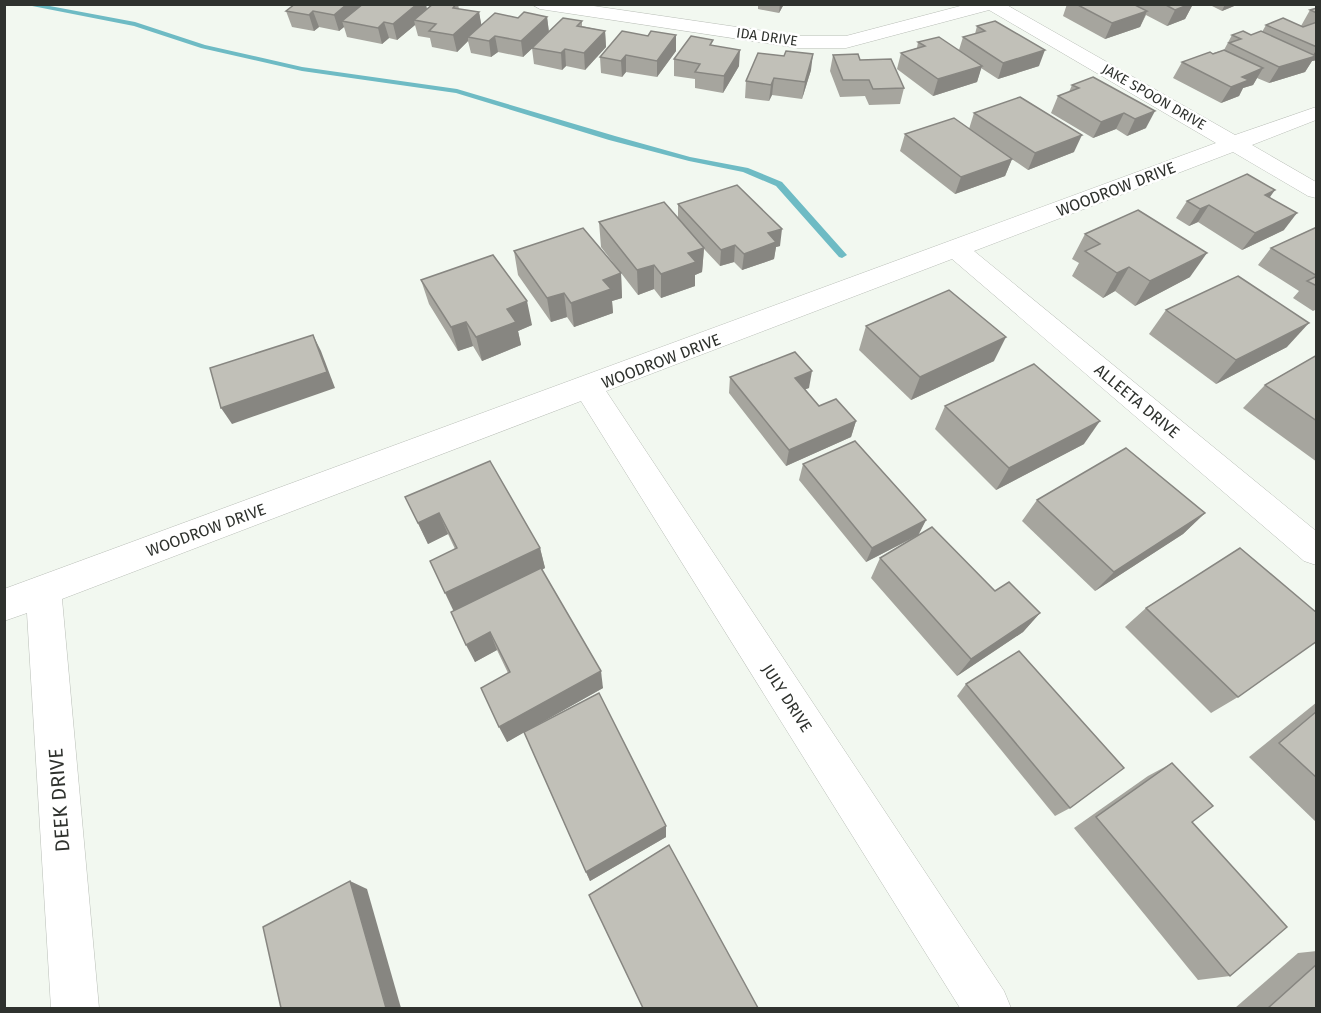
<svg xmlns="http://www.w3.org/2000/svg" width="1321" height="1013" font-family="'Fira Sans',sans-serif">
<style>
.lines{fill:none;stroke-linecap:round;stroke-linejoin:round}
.stream{fill:#6ebbc4;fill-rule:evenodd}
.minor-casing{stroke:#b9beb7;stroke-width:1}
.minor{fill:#fff;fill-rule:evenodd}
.wall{fill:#a6a59e}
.shaded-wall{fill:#878681}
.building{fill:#c1c0b8;stroke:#878681;stroke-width:1.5}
.labels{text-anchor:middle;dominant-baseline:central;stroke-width:5;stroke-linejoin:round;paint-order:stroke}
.far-street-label{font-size:14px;fill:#2f322e;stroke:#fff}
.street-label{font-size:16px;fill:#2f322e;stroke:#fff}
.near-street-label{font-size:20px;fill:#2f322e;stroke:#fff}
</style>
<rect width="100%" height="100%" fill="#f2f8f0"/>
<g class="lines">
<polygon class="stream" points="22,4 39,4 135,22 205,45 302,67 457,89 615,136 690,157 748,168 782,182 847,255 842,258 839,257 776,186 743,172 689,161 609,140 456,93 302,71 201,48 134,26"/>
<defs>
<polygon id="minor" points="531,4 580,4 798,36 846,36 968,4 1005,4 1235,135 1316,107 1316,120 1252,145 1316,182 1316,198 1308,196 1233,152 974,251 1316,531 1316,565 1304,561 952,259 606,391 1004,991 1011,1008 960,1008 581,401 62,599 99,1008 51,1008 27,613 4,621 4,589 1216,143 989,10 846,48 798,48 540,9"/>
</defs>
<use href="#minor" class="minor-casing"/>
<use href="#minor" class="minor"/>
</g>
<g class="wall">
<polygon points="295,4 362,4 362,5 427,9 433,4 458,4 459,9 479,12 481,25 518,18 547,17 549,32 582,21 582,26 605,31 606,47 585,70 566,66 562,70 534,64 532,48 523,57 498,52 491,57 471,53 468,41 457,52 432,47 430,38 418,36 415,25 397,40 389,38 382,44 347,37 344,27 339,31 319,27 314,31 292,27 286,11"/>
<polygon points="748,4 784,4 779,13 758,9 758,6"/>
<polygon points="1067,4 1193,4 1185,19 1167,26 1146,15 1140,27 1105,39 1063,16"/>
<polygon points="1208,4 1239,4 1222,11"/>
<polygon points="1317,8 1317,60 1312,61 1305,72 1269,83 1257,78 1253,85 1243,88 1239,96 1221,103 1173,78 1182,62 1224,50 1232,35 1251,35 1262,32 1266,25 1301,26 1310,10"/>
<polygon points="977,26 1039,66 998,79 981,68 977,82 933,96 897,69 901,53 917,48 918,42 959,50 963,37 975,34"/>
<polygon points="713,45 739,66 723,93 695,88 695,79 674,76 674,59"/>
<polygon points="676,51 657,77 626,72 622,77 601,73 600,57"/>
<polygon points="833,55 860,60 904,88 900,104 869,105 865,96 840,97 830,71"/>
<polygon points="811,70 802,99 772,95 769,101 745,98 746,81"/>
<polygon points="1093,77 1146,128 1127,136 1116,129 1093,138 1051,113 1058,96 1069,92 1072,85"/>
<polygon points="974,113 1074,152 1028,170 997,149 1012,159 1005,176 955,194 900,151 905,134 969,129"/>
<polygon points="1270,198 1284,230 1242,250 1198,222 1189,226 1176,218 1187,201"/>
<polygon points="678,204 780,246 776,247 774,259 742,270 734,262 720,266 704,249 702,272 695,275 695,286 661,298 654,289 638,295 601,247 599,222 678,219"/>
<polygon points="1317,227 1317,309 1313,311 1293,298 1299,291 1258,265 1271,248"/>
<polygon points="1085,234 1190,277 1135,306 1115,291 1103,298 1072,276 1079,263 1072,259"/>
<polygon points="514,251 621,273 622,298 612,301 613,313 574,327 567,317 551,322 518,275"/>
<polygon points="421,280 532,325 518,331 521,345 482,361 473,346 458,351 429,304"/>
<polygon points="1166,310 1287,347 1216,384 1149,334"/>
<polygon points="866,326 994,361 911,400 859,350"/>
<polygon points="1317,355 1317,462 1243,408 1265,385"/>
<polygon points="730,377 809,388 805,389 819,406 856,421 851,437 786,466 729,393"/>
<polygon points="945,406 1084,444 996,490 935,429"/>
<polygon points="803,464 926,520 919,534 995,591 1040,613 1023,632 957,676 871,578 880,558 913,538 866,562 799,480"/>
<polygon points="405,497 540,548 545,568 542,570 603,688 526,731 666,837 590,881 524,732 507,742 508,673 497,650 475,662 454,611 455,549 448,534 428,544"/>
<polygon points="1037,500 1205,513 1183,534 1095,591 1022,521"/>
<polygon points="1146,608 1238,697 1211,713 1125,627"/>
<polygon points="966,684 1070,808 1055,816 957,696"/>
<polygon points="1317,702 1317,823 1249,757"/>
<polygon points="1172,763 1192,822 1230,976 1198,980 1074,828 1148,776"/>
<polygon points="1317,951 1317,1008 1235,1008 1298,953"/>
</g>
<g class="shaded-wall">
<polygon points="347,4 362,4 364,11 342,21 344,27 339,31 334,15"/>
<polygon points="417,4 426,4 428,14 414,20 415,25 397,40 393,24"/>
<polygon points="780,4 784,4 779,13"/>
<polygon points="1178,4 1193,4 1185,19 1167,26"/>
<polygon points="1225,4 1239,4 1222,11"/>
<polygon points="313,11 319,27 314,31 309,15"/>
<polygon points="1147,11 1140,27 1105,39 1112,23"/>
<polygon points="479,12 482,28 468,37 468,41 457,52 453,35"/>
<polygon points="547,17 549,33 523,57 521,41"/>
<polygon points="384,22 389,38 382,44 378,28"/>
<polygon points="605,31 606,47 585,70 584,53"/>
<polygon points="676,35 676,51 657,77 657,61"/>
<polygon points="495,36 498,52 491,57 489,41"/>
<polygon points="565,49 566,66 562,70 561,53"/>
<polygon points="1317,49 1317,60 1312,61 1305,72 1269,83 1279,67 1311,58"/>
<polygon points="740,50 739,66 723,93 724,76"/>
<polygon points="1045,50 1039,66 998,79 1003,63"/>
<polygon points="813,54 811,70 802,99 805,82"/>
<polygon points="626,55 626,72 622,77 621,61"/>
<polygon points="982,66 977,82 933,96 938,79"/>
<polygon points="1263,68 1253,85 1243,88 1239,96 1221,103 1231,87 1242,77"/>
<polygon points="774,78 772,95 769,101 771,85"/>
<polygon points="1155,111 1146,128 1127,136 1135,119"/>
<polygon points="1124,113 1116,129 1093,138 1101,122"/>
<polygon points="1082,135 1074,152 1028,170 1035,153"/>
<polygon points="1012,159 1005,176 955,194 961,177"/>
<polygon points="1275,190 1263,207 1265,195"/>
<polygon points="1209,205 1198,222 1189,226 1200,209"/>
<polygon points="1297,213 1284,230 1242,250 1255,233"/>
<polygon points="782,229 780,246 776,247 774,259 742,270 744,254 768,233"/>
<polygon points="735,245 734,262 720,266 721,250"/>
<polygon points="704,248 702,272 695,275 695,286 661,298 661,274 688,253"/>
<polygon points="1207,253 1190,277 1135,306 1150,281"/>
<polygon points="654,265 654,289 638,295 637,270"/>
<polygon points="1129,267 1115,291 1103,298 1117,273"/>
<polygon points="621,273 622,298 612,301 613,313 574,327 571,303 603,280"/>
<polygon points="564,293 567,317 551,322 547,298"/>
<polygon points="527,301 532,325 518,331 521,345 482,361 476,337 507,309"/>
<polygon points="466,322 473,346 458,351 451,327"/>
<polygon points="1309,323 1287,347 1216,384 1236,360"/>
<polygon points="313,335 321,351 335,388 232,424 221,408"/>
<polygon points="1006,337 994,361 911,400 920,377"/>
<polygon points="812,371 809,388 792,394 795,378"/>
<polygon points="856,421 851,437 786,466 789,450"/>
<polygon points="1100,421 1084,444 996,490 1009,468"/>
<polygon points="439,513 448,534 428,544 418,523"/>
<polygon points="1205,513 1183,534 1095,591 1114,572"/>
<polygon points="926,520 918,535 866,562 872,548"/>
<polygon points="540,548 545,568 454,612 445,593"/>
<polygon points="1040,613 1023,632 957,676 971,659"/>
<polygon points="490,632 497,650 475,662 466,645"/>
<polygon points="601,671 603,688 507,742 499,727"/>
<polygon points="666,826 666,837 590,881 586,872"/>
<polygon points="350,881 367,889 401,1008 386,1008"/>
</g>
<g class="building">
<polygon points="295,4 347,4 334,15 313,11 309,15 286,11"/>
<polygon points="363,4 417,4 393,24 384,22 378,28 342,21"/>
<polygon points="433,4 456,4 453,8 479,12 453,35 429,31 436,24 414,20"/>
<polygon points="1076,4 1133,4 1147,11 1112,23"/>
<polygon points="1164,4 1190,4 1175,10"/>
<polygon points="1317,8 1317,13 1310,10"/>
<polygon points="524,12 547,17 521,41 495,36 489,41 468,37 495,13 518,18"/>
<polygon points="563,18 582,21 577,26 605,31 584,53 565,49 561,53 532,48"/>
<polygon points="1283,18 1303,27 1317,22 1317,47 1266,25"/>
<polygon points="995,21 1045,50 1003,63 963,37 985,31 977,26"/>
<polygon points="622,31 648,36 651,31 676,35 657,61 626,55 621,61 600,57"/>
<polygon points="1243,31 1251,35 1261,31 1316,56 1279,67 1229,43 1241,39 1232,35"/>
<polygon points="691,36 713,40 710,45 740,50 724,76 695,72 700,64 674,59"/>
<polygon points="939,37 982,66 938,79 901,53 925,46 918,42"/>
<polygon points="1224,50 1263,68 1242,77 1249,80 1231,87 1182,62 1210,52 1213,54"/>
<polygon points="786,51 813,54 805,82 774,78 771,85 746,81 758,53 784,56"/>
<polygon points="858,54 860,60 891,59 904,88 873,89 869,80 843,80 833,55"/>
<polygon points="1093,77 1155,111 1135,119 1124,113 1101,122 1058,96 1079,88 1072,85"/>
<polygon points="1020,97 1082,135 1035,153 974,113"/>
<polygon points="954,118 1012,159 961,177 905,134"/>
<polygon points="1247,174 1275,190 1265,195 1297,213 1255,233 1209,205 1200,209 1187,201"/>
<polygon points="737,185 782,229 768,233 776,242 744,254 735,245 721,250 678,204"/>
<polygon points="664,202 704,248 688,253 696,262 661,274 654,265 637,270 599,222"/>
<polygon points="1138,210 1207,253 1150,281 1129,267 1117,273 1085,251 1100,244 1085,234"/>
<polygon points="1317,227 1317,276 1271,248"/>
<polygon points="583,228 621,273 603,280 611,289 571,303 564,293 547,298 514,251"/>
<polygon points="493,255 527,301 507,309 516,322 476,337 466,322 451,327 421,280"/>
<polygon points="1238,276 1309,323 1236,360 1166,310"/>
<polygon points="1317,276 1317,286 1307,281"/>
<polygon points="949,290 1006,337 920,377 866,326"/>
<polygon points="313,335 327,372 221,408 210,368"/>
<polygon points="795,352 812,371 795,378 819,406 836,399 856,421 789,450 730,377"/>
<polygon points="1317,355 1317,421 1265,385"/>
<polygon points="1034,364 1100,421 1009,468 945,406"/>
<polygon points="855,441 926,520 872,548 803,464"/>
<polygon points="1126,448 1205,513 1114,572 1037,500"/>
<polygon points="490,461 540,548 445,593 430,561 457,548 439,513 418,523 405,497"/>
<polygon points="932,527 995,591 1009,582 1040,613 971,659 880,558"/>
<polygon points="1240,548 1317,613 1317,641 1238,697 1146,608"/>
<polygon points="541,568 601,671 499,727 481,688 510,672 490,632 466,645 451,612"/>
<polygon points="1019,651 1124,768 1070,808 966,684"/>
<polygon points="599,693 666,826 586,872 524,732"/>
<polygon points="1317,711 1317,778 1279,743"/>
<polygon points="1172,763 1213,806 1192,822 1287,927 1230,976 1096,817"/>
<polygon points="669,845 758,1008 643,1008 589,895"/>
<polygon points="350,881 386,1008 281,1008 263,927"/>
<polygon points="1317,964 1317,1008 1268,1008"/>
</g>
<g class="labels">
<g class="far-street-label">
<text transform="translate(767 37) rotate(8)">IDA DRIVE</text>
<text transform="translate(1154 97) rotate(30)">JAKE SPOON DRIVE</text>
</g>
<g class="street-label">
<text transform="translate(1116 189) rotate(-21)">WOODROW DRIVE</text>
<text transform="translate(661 361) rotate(-21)">WOODROW DRIVE</text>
<text transform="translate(1137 401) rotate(40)">ALLEETA DRIVE</text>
<text transform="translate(206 530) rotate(-20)">WOODROW DRIVE</text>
<text transform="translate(787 698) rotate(57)">JULY DRIVE</text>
</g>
<g class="near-street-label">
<text transform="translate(59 800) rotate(-94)">DEEK DRIVE</text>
</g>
</g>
<rect width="1321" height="1013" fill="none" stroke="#2f322e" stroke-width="12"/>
</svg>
